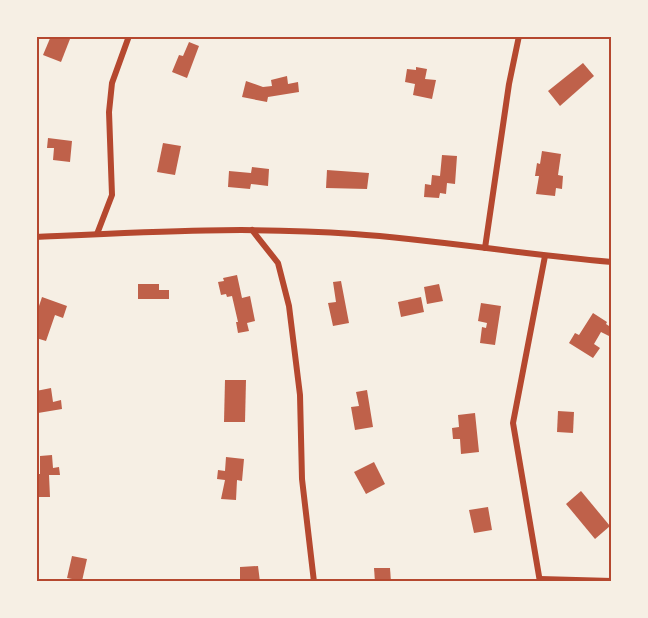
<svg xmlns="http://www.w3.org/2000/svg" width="648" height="618" font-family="'DejaVu Sans',sans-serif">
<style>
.building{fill:#bf614a}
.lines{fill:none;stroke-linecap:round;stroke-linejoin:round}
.minor{stroke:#b5482f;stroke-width:6}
.neatline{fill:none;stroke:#b5482f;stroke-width:2}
</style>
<rect width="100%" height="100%" fill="#f6efe4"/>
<g class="building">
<polygon points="51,36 65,36 70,39 61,62 43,55"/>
<polygon points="189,42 199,46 187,78 172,72 179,55 183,56"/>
<polygon points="583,63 594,76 560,106 548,91"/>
<polygon points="416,67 427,69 425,79 436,80 432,99 413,95 415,84 405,82 407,69 416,70"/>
<polygon points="287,76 288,84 298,82 299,92 268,97 267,102 242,97 246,81 263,87 272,86 271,80"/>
<polygon points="48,138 72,141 70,162 53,160 54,148 47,148"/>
<polygon points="163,143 181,146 175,175 157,172"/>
<polygon points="542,151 561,154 558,175 563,176 562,189 556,188 555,196 536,194 539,176 535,176 537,163 540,164"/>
<polygon points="442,155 457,156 455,184 447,183 446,194 440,193 439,198 424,197 425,184 431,185 432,175 440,176"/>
<polygon points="252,167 269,169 268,186 251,184 250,189 228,187 229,171 251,173"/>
<polygon points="327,170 369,173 367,189 326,188"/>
<polygon points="237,275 242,298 250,296 255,321 247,323 249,331 238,333 236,322 238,322 232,296 227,297 226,294 221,295 218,282 224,281 223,278"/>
<polygon points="341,281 349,323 333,326 328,303 336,302 333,282"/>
<polygon points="138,284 159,284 159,290 169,290 169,299 138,299"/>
<polygon points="439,284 443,301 427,304 424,287"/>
<polygon points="42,297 67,306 63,318 55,315 46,341 36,338 36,315"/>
<polygon points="421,297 424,312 401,317 398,302"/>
<polygon points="481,303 501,306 495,345 480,343 482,327 486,328 487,323 478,321"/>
<polygon points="593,313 607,322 606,324 612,328 612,335 611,337 601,332 594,344 600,348 593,358 569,343 575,333 579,335"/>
<polygon points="225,380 246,380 245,422 224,422"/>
<polygon points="51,388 53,402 61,400 62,409 38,413 36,391"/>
<polygon points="367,390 373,427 355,430 351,407 359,406 356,392"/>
<polygon points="558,411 574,412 573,433 557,432"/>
<polygon points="475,413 479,452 461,454 460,439 453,439 452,428 459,427 458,415"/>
<polygon points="52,455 53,468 59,467 60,475 49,475 50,497 36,497 36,474 40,474 40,456"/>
<polygon points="226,457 244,459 242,481 237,480 236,500 221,499 225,480 217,479 218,470 225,471"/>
<polygon points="374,462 385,484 366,494 354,472"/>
<polygon points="581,491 610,526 595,539 566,504"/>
<polygon points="488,507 492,530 474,533 469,510"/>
<polygon points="72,556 87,559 82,581 67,578"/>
<polygon points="258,566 260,582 240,582 240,567"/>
<polygon points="374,568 390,568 391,582 375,582"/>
</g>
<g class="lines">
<g class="minor">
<polyline points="252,230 278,263 289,306 300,395 302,479 314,582"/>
<polyline points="97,234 112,195 109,112 112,83 129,36"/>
<path d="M36 237C142 232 248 226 354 234 440 240 526 255 612 262"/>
<polyline points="485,248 509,84 519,36"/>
<polyline points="540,579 612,581"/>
<polyline points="540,582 513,423 545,256"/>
</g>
</g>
<rect width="648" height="618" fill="none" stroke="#f6efe4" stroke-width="75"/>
<rect x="38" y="38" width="572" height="542" class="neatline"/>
</svg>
